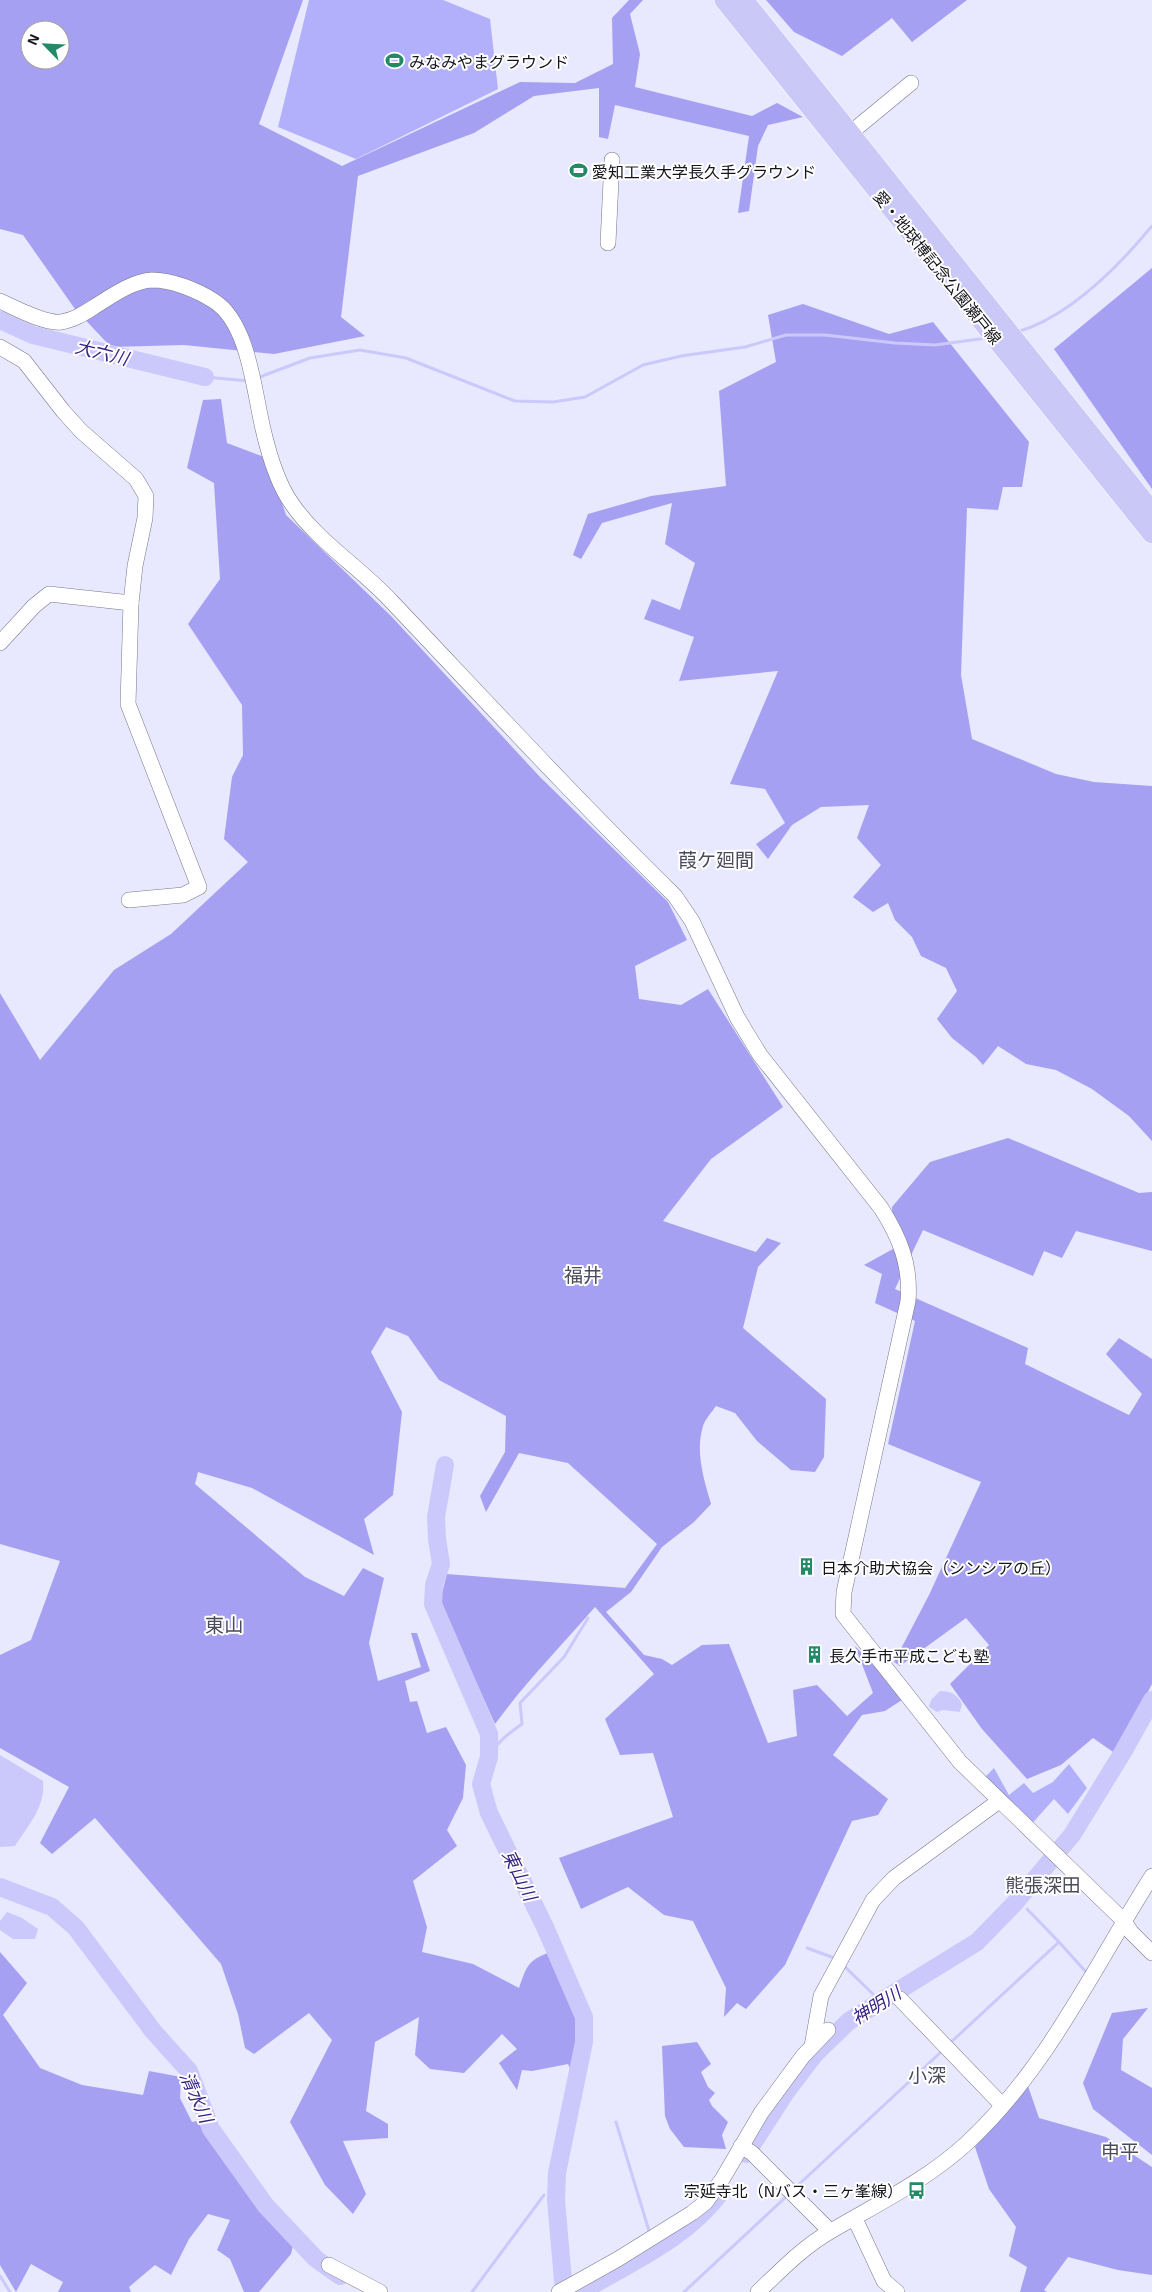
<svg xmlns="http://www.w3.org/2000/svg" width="1152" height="2292" font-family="'Exo 2','Noto Sans JP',sans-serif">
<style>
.green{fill:#b3b0fb}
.forest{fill:#a5a0f2;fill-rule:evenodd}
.water{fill:#cbc9fc}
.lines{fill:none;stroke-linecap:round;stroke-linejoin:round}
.stream{stroke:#cbc9fc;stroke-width:3}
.river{stroke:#cbc9fc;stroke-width:18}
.minor-casing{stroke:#78788b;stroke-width:16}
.major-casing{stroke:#fff;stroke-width:20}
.minor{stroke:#fff;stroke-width:15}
.major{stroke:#cac8f6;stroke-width:19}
.labels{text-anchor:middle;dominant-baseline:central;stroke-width:4;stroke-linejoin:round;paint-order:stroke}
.poi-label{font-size:16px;fill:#15151c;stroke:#fff;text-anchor:start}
.street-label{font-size:16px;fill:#15151c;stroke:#fff}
.water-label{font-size:18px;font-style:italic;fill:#3a2784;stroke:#fff}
.quarter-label{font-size:19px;fill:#4b4b5c;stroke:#fff}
</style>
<rect width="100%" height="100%" fill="#e8e8fe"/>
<g class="green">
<polygon points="309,0 443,0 490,19 498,89 356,159 278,127"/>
<polygon points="1069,1764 1087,1788 1068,1814 1054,1799 1028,1828 980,1782 994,1768 1009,1795 1024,1783 1033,1793 1053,1782"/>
</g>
<g class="forest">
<path d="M0 0H303L259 124 342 166 520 82 575 83 613 64 612 18 629 0H643L630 14 640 54 635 87 752 116 777 103 803 117 768 125 758 146 749 211 738 213 749 136 615 105 608 139 599 137V88L534 96 474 133 358 176 341 317 365 336 274 354 184 345 111 347 75 309 23 235 0 229ZM30 30H60V60H30Z"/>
<polygon points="766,0 967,0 912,42 892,18 842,56 794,32"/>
<polygon points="1152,268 1152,489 1054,349"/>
<polygon points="803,304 889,334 933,322 1029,442 1022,487 1003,487 998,510 967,508 961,675 972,739 1056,774 1094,782 1152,786 1152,1141 1129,1116 1092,1089 1056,1070 1026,1064 998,1046 983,1065 976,1057 952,1038 937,1019 957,991 946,968 921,956 912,937 895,920 888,903 873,912 853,897 881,865 857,838 869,805 821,807 792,825 768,859 756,844 785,823 765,789 730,784 778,671 679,681 694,637 644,619 652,599 680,610 695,563 665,544 672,503 602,523 581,559 573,555 588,514 651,496 726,486 719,391 776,362 768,315"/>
<path d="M221 399 227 443 267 458 286 515 391 616 540 777 668 902 687 940 635 966 639 999 681 1005 708 989 783 1107 711 1159 663 1221 756 1252 767 1238 781 1243 758 1267 743 1328 826 1399 824 1457 815 1472 791 1470 757 1441 735 1413 716 1406C712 1412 705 1419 703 1426 695 1452 704 1480 711 1504L694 1522 662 1547 631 1592 606 1612 644 1655 662 1659 672 1665 702 1645 729 1644 768 1743 797 1736 793 1690 817 1685 847 1716 873 1693 855 1646 905 1698 885 1711 862 1715 833 1755 888 1799 878 1815 852 1821 785 1965 746 2009 737 2003 724 2017 726 1988 693 1921 664 1915 628 1887 581 1909 559 1858 673 1817 653 1753 620 1755 605 1719 654 1674 595 1607C561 1646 525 1683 495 1724L440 1601 447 1574 625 1588 657 1544 568 1463 519 1453 486 1512 480 1496 505 1452 506 1416 439 1380 408 1336 386 1327 371 1352 402 1412 393 1495 364 1519 374 1555 252 1488 198 1472 195 1484 305 1577 344 1596 363 1568 384 1578 369 1643 378 1681 421 1667 411 1633H417L430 1671 405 1681 410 1702 417 1701 427 1733 446 1727 466 1765 463 1798 447 1830 457 1846 413 1881 427 1927 422 1952 473 1964 519 1988C527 1966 527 1961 550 1952L556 1955 581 2020 582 2041 573 2075 568 2064 532 2071 522 2070 517 2090 499 2063 517 2049 502 2034 464 2073 430 2069 415 2055 419 2017 375 2042 366 2111 388 2124V2138L343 2141 366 2194 353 2214 325 2185 290 2122 332 2040 309 2013 254 2054 245 2048 238 2014 221 1964 95 1818 52 1854 40 1843 69 1787 0 1748V1655L31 1640 60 1561 0 1544V993L40 1060 114 970 171 934 248 862 224 839 232 777 243 755 242 705 188 624 220 579 214 483 187 468 203 400Z"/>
<polygon points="1008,1138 1139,1193 1152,1192 1152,1251 1076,1231 1062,1258 1044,1251 1033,1276 923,1230 895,1289 1028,1348 1025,1364 1129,1415 1142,1394 1106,1354 1119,1338 1152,1359 1152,1684 1116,1754 1093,1738 1061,1765 1027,1779 982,1729 950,1684 989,1645 966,1618 900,1666 894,1662 929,1595 981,1482 888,1444 915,1321 875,1303 882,1274 864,1265 893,1249 892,1207 930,1162"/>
<polygon points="0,1952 27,1983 3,2015 40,2068 82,2085 143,2095 149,2071 181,2077 180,2098 192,2122 203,2120 264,2208 294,2242 291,2254 259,2292 244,2292 230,2259 217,2250 230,2220 208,2214 189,2239 171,2275 155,2265 129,2287 131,2292 58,2292 63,2282 31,2264 16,2292 0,2265"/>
<polygon points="1148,2008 1123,2039 1121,2070 1152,2088 1152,2155 1093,2109 1083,2083 1112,2013"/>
<polygon points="697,2042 711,2064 701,2072 708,2087 715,2093 709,2100 712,2106 728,2122 722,2135 726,2149 684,2147 670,2129 665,2116 662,2046"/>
<polygon points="1028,2086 1039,2118 1106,2137 1152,2167 1152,2275 1118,2270 1068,2257 1044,2290 1047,2292 1020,2292 1027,2267 1009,2256 1016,2227 989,2189 975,2147"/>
</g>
<g class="water">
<path d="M940 1691C951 1691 957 1694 962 1704L960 1712 943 1710 937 1712 929 1707 931 1700Z"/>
<path d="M0 1755 43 1781C46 1806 28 1826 15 1846L0 1847Z"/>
<polygon points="7,1912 22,1918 38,1929 35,1939 13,1939 0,1930 0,1921"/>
</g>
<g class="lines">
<g class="stream">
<path d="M1017 332C1069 317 1118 267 1152 226"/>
<polyline points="205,377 249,381"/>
<polyline points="257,378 310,358 360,350 406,358 515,401 553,402 585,397 643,365 681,356 745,347 786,335 825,335 895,343 935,345 987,338"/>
<path d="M489 1757C497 1742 508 1734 522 1724L520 1703 564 1657 588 1618"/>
<polyline points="1027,1909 1059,1942"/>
<polyline points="807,1948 837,1959"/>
<polyline points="843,1965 873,1994"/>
<polyline points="949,2044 1059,1942 1086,1972"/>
<polyline points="616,2122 650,2234"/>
<polyline points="794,2189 941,2052"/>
<polyline points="0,2276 10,2292"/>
<polyline points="472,2292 544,2195"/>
<polyline points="684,2292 788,2195"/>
</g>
<g class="river">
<polyline points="0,320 33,335 205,377"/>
<polyline points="445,1465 436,1517 437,1539 441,1564 434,1585 433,1604 489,1734 489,1757 481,1784 489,1813 545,1927 584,2017 584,2042 557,2173 556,2200 564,2292"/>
<polyline points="0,1887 52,1907 76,1928 153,2031 189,2071 211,2129 266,2206 316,2259 340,2276"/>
<polyline points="746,2154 786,2092 815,2054 849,2021 977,1942 1014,1904 1072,1835 1123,1752 1152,1700"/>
<path d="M581 2292C629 2263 687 2239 721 2192"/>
</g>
<defs>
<g id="minor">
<polyline points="843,139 911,83"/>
<polyline points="608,243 612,160"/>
<path d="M0 301C15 308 45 324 61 322 75 320 86 312 97 305 113 295 133 281 152 280 172 280 197 290 214 301 249 323 254 392 263 429 269 455 277 483 292 504 318 542 361 568 392 602 486 701 578 801 675 896L692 921 737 1017 760 1055 881 1208C900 1238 911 1265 908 1301L844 1592 843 1614 960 1762 1124 1921 1131 1932 1152 1953"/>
<polyline points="0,347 24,361 63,411 81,431 136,479 146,496 145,518 135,566 131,603 128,704 199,887 183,895 129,900"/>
<polyline points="0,643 34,606 49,594 131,603"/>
<polyline points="900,1999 1002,2105"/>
<polyline points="812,2046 821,1996 873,1900 894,1878 999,1801"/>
<polyline points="741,2146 752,2153 830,2231"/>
<polyline points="855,2219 884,2281 897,2292"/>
<polyline points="329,2265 380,2292"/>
<polyline points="559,2292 618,2259 692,2213 706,2202 723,2178 761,2113 803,2056 828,2030"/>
<path d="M758 2292C781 2270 803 2247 831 2231 877 2204 927 2180 967 2143 1047 2069 1094 1967 1152 1876"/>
</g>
<g id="major">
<polyline points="724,0 1152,534"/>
<polyline points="744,0 1152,511"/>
</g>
</defs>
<use href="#minor" class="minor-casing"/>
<use href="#major" class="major-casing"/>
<use href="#minor" class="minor"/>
<use href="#major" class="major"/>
</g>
<defs>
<symbol id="stadium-bare" viewBox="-9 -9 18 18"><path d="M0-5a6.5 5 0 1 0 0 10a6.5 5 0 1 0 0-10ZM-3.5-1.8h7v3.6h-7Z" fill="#218a67" stroke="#fff" stroke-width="2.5" paint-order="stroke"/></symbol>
<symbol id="building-bare" viewBox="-9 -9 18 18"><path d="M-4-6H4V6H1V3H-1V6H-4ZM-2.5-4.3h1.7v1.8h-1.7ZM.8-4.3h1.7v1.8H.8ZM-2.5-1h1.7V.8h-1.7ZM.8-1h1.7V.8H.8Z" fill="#218a67" stroke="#fff" stroke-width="2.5" paint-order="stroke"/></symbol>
<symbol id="bus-bare" viewBox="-9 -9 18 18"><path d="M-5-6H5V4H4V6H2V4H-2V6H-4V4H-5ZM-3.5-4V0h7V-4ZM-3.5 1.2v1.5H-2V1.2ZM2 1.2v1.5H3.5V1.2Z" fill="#218a67" stroke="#fff" stroke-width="2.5" paint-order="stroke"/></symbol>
</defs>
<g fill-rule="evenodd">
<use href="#stadium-bare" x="382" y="48" width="25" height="25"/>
<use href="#stadium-bare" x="566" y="158" width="25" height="25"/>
<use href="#building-bare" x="794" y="1554" width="25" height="25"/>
<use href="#building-bare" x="802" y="1642" width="25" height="25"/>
<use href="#bus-bare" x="904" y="2178" width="25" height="25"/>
</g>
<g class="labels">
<g class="poi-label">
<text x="409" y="61">みなみやまグラウンド</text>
<text x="592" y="171">愛知工業大学長久手グラウンド</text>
<text x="821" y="1567">日本介助犬協会（シンシアの丘）</text>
<text x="829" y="1655">長久手市平成こども塾</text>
<text x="903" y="2190" text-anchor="end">宗延寺北（Nバス・三ヶ峯線）</text>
</g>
<g class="street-label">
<text transform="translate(938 267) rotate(51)">愛・地球博記念公園瀬戸線</text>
</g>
<g class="water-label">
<text transform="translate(102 352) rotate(14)">大六川</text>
<text transform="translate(520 1875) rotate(64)">東山川</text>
<text transform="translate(876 2005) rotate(-32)">神明川</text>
<text transform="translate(197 2097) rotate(66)">清水川</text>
</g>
<g class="quarter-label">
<text x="716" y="859">葭ケ廻間</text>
<text x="583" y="1274">福井</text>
<text x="224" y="1624">東山</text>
<text x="1043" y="1884">熊張深田</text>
<text x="927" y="2074">小深</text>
<text x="1120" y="2150">申平</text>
</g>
</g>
<g transform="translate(45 45) rotate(294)"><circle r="24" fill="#ffffff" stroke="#a1a1a4"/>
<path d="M0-4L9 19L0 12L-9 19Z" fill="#218a67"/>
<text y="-8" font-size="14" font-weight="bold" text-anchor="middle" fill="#15151c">N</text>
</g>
</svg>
